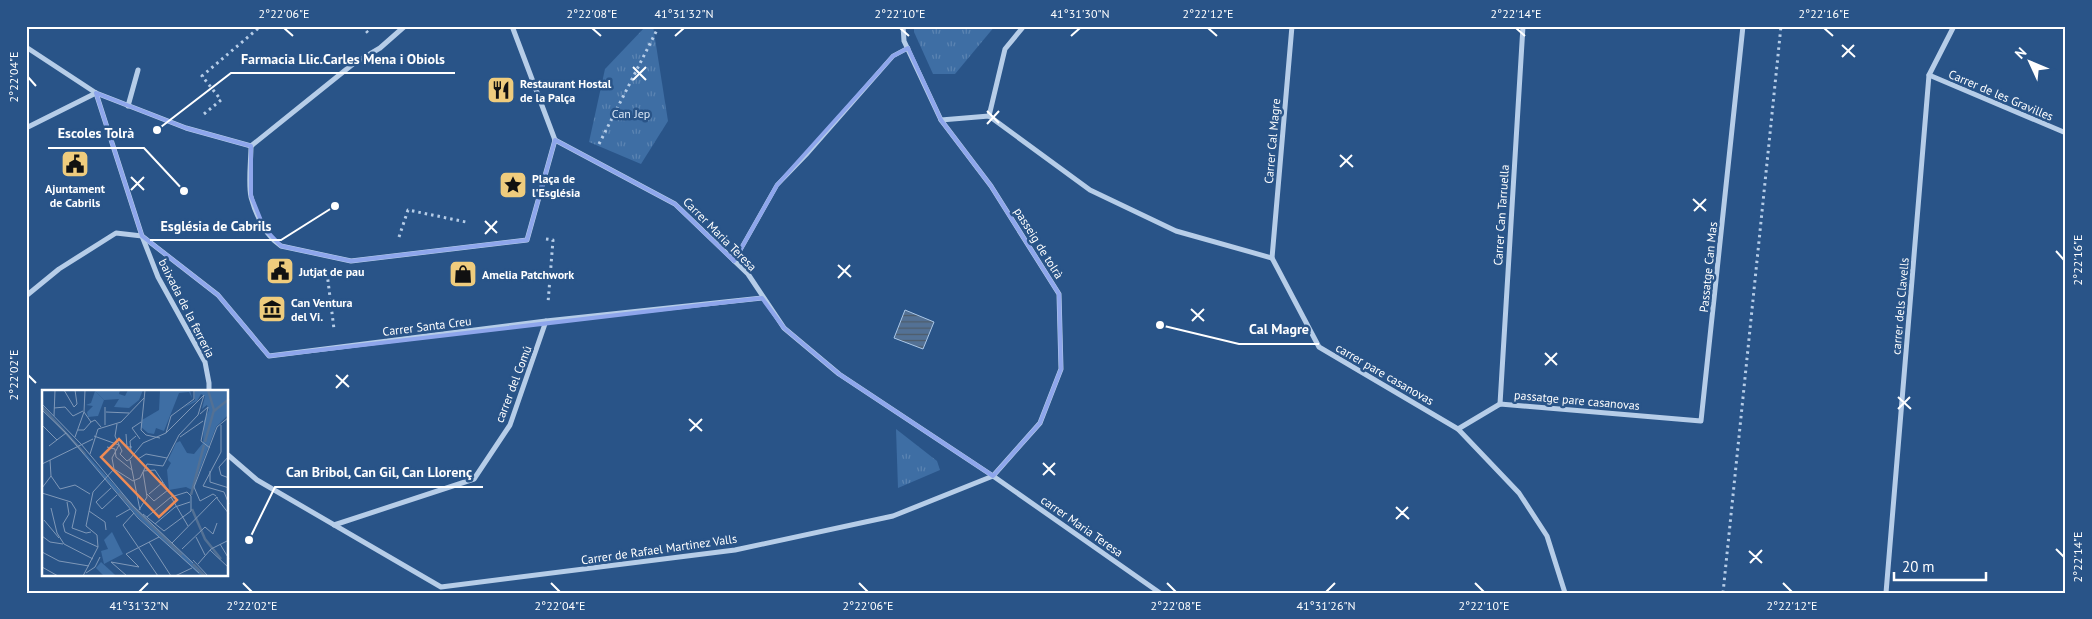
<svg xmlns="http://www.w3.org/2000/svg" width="2092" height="619" font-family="'PT Sans',sans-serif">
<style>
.grass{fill:url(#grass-tufts)}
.water{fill:url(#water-rules);stroke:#abc8e8}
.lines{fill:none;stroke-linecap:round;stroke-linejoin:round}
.path{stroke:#b6cde8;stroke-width:3;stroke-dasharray:2.5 4;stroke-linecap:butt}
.pedestrian{stroke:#b6cde8;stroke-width:4.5}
.minor{stroke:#b6cde8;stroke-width:5}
.marked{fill:none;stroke:#8ea6ec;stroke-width:4;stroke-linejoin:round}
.ticks{fill:none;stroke:#fff;stroke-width:2}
.labels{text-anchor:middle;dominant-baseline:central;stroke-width:5;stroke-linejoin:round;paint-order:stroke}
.poi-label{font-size:12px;font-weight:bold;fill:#fff;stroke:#295488;text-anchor:start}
.street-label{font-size:12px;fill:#fff;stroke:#295488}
.park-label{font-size:12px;fill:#d9e7f7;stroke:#295488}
.inset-river{fill:none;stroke:#537195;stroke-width:2.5}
.inset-road{fill:none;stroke:#7f98b8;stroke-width:1}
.view{fill:#ef8b55;fill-opacity:0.15;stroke:#ef8b55;stroke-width:2.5}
.inset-edge{fill:none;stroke:#fff;stroke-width:2.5}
.leader{fill:none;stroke:#fff;stroke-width:2}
.callout-dot{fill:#fff;stroke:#295488;stroke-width:2}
.callout-label{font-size:14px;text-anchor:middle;font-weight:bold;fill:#fff;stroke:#295488;stroke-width:5;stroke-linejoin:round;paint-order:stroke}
.neatline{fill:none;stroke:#fff;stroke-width:2}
.ticks-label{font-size:12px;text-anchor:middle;fill:#fff}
</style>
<defs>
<pattern id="grass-tufts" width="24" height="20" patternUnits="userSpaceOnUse" patternTransform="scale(1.25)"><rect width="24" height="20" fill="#3e6ea4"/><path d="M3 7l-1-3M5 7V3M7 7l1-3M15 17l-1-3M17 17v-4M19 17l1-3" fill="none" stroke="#5b84b2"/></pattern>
<pattern id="water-rules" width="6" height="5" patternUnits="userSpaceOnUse" patternTransform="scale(1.25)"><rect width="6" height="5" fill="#537195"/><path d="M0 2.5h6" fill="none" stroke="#4f5b69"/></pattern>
</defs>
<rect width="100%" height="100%" fill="#295488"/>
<g class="grass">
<polygon points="646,26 653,26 668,121 641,164 589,142 605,69"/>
<polygon points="914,26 995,26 955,74 933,74 914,32"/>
<polygon points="896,429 937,461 940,470 898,488"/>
</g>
<polygon class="water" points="905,310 934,322 923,349 894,338"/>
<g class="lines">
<g class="path">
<polyline points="362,26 368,33"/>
<polyline points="204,114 221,100 202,76 261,26"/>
<polyline points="599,144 659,26"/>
<polyline points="399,237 408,210 466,222"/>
<polyline points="546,239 553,240 548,303"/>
<polyline points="327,273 334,329"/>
<polyline points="1723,593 1781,26"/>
</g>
<polyline class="pedestrian" points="734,261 777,185 806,155 893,56 908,48"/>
<g class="minor">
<polyline points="512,26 555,140"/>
<polyline points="26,47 96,93 186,128 251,146"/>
<polyline points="1929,75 2066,133"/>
<polyline points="96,93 142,236 158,277 205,362 209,383 209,392"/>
<polyline points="128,106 138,70"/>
<polyline points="989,116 1005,49 1024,26"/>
<polyline points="941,120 989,116 1090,190 1176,231 1272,258 1319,347 1458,429 1519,493 1547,536 1565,593"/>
<polyline points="26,128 96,93"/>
<polyline points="555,140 675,204 748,274 784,328 839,374 993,476 1160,593"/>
<path d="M251 146C251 160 248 184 251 197 256 215 265 235 281 246L351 261 527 240 555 140"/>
<polyline points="251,146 353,64 380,48 405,26"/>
<polyline points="1272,258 1292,26"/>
<polyline points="26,296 59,269 116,233 142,236 218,295 269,356 546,321 762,298"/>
<polyline points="1500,404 1523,26"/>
<polyline points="1458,429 1500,404 1701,421 1743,26"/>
<polyline points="228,455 257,480 441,587 735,550 893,516 993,476 1040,423 1061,369 1059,294 991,186 941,120 904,41 903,26"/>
<polyline points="334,525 474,479 510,425 546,321"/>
<polyline points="1886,593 1929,75 1954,26"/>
</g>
</g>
<path class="marked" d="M908 48 941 120 991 186 1059 294 1061 369 1040 423 993 476 839 374 784 328 762 298 269 356 218 295 142 236 96 93 186 128 251 146V196L264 228 281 246 351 261 527 240 555 140 675 204 734 261 777 185 893 56Z"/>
<path class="ticks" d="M284 28 293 36M592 28 601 36M900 28 909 36M1208 28 1217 36M1516 28 1525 36M1824 28 1833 36M675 36 684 28M1071 36 1080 28M1842 45 1855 57M1842 57 1854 45M633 67 646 80M28 77 36 86M633 80 646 67M987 111 999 123M987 124 999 111M1340 155 1353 167M1340 167 1352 155M131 177 144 190M131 190 144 177M1693 199 1706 211M1694 211 1706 199M485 221 497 233M485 234 497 221M2056 251 2064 260M838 265 851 277M838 278 850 265M1191 309 1204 321M1192 321 1204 309M1545 353 1557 365M1545 365 1557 353M28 375 36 383M336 375 349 387M336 388 348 375M1898 397 1911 409M1898 409 1910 397M689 419 702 431M690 431 702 419M1043 463 1055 475M1043 475 1055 463M1396 507 1409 519M1396 519 1408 507M2056 549 2064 557M1749 551 1762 563M1750 563 1762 550M243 583 252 592M551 583 560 592M859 583 868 592M1167 583 1176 592M1475 583 1484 592M1783 583 1792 592M139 592 148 583M1326 592 1335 583"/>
<defs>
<symbol id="restaurant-square" viewBox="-11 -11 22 22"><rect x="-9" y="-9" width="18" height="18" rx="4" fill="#efcc7d" stroke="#295488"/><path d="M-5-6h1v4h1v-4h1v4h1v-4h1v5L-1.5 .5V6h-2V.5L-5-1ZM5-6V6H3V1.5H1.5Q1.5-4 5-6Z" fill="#111"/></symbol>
<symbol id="civic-square" viewBox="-11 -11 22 22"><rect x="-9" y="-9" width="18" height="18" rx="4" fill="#efcc7d" stroke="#295488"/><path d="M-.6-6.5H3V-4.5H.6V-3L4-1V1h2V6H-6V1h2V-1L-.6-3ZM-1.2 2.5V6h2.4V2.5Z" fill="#111"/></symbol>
<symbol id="sight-square" viewBox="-11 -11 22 22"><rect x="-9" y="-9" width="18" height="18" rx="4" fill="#efcc7d" stroke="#295488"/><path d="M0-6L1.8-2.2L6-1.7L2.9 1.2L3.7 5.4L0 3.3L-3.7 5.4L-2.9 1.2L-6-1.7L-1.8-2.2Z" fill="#111"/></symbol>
<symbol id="shop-square" viewBox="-11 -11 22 22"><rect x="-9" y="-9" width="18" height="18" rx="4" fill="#efcc7d" stroke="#295488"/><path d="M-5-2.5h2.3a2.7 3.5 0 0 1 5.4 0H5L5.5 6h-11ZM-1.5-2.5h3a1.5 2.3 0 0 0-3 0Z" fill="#111"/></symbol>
<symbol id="museum-square" viewBox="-11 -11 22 22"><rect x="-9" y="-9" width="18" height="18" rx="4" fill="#efcc7d" stroke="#295488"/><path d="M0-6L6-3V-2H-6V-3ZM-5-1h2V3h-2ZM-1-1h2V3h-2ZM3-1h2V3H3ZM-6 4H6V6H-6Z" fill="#111"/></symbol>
</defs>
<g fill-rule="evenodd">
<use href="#restaurant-square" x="485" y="74" width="32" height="32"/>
<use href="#civic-square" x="59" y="148" width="32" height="32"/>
<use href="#sight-square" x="497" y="169" width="32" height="32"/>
<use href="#civic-square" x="264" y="255" width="32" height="32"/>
<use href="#shop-square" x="447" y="258" width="32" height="32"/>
<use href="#museum-square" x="256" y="293" width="32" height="32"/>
</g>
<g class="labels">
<g class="poi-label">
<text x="520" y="83">Restaurant Hostal<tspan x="520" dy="14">de la Palça</tspan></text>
<text x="532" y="178">Plaça de<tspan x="532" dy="14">l'Església</tspan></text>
<text x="75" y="188" text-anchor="middle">Ajuntament<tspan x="75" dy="14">de Cabrils</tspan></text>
<text x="299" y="271">Jutjat de pau</text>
<text x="482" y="274">Amelia Patchwork</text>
<text x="291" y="302">Can Ventura<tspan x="291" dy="14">del Vi.</tspan></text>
</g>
<g class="street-label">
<text transform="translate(2001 95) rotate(23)">Carrer de les Gravilles</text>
<text transform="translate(1272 141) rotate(-85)">Carrer Cal Magre</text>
<text transform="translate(1501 215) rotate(-86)">Carrer Can Tarruella</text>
<text transform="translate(720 234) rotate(45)">Carrer Maria Teresa</text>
<text transform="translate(1039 243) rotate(58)">passeig de tolrà</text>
<text transform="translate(1708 267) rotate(-84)">Passatge Can Mas</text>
<text transform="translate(1900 306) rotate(-85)">carrer dels Clavells</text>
<text transform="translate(187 308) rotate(63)">baixada de la ferreria</text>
<text transform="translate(427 326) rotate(-7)">Carrer Santa Creu</text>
<text transform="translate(1385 374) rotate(30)">carrer pare casanovas</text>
<text transform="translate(513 384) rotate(-69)">carrer del Comú</text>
<text transform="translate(1577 400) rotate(5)">passatge pare casanovas</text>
<text transform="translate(1082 526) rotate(35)">carrer Maria Teresa</text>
<text transform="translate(659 549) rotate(-8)">Carrer de Rafael Martinez Valls</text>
</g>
<g class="park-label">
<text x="631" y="113">Can Jep</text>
</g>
</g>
<g transform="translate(42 390)">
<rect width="186" height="186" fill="#295488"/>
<path d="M53 1 62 10 56 26 46 27 45 22 51 16 44 15 49 13ZM0 15 101 127 165 186H159L96 127Z" fill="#3e6ea4"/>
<path d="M78 0 77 4 83 6 86 0H101L97 10 87 18 72 17 77 9 62 10 53 1ZM118 0H148L150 8 147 2 137 3 122 41 114 38 112 44 106 43 99 37 100 30 117 20ZM153 0 186 1V25L174 37 150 100 144 97 127 100 125 80 129 73 126 70 134 53 138 51 145 63 152 64 161 53 162 31 167 20 165 15 160 19 163 6 159 4 155 11 141 18 153 10ZM70 142 81 164 62 174 59 161 66 159 62 150Z" fill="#3e6ea4"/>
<path d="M59 172 70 182 74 186H62L54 178Z" fill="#3e6ea4"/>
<path class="inset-river" d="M0 17 43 64M172 21 187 9M163 52 172 20 166 0M77 103 140 165M149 105 162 55M150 119 163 149 179 169M151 174 163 186"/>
<path class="inset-road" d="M22 0 32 17 35 14 33 0M103 0 99 40 104 45 118 48M0 14 39 54 91 116 151 173M12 18 23 17 31 26 41 21M0 20 24 43 96 128 157 183M42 22 49 32 53 30 59 37M64 22 87 23M158 24 166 17 159 51 168 58M12 26 13 0M75 34 73 46 80 61 78 64 85 71 88 69M0 35 15 50M63 35V17M179 35V62L161 96 182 102 187 114M36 40H42L49 32M84 44 85 57H90M52 46 77 55M33 47 42 22 43 0M138 47 161 31M98 49 90 38 99 32M77 55 70 68 72 79 91 91M7 56 24 43M65 57 73 59 74 67 90 80M89 62 88 51 94 46M48 64 56 39 79 32 102 8M187 66 177 77 179 85 187 88M88 69 101 53 124 43 129 26 152 9V0M96 69 104 64 125 68M8 70 9 86M88 70 98 120M0 74 51 49M101 81 113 80 126 100 112 111 105 104M168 81V92L187 98M9 86 18 99 33 95 48 104M91 91 98 88 105 74 121 76 137 45 156 25 162 5 124 43M0 98 9 86M69 98 54 112 60 119 75 105M0 103 29 112 34 120 30 138 44 143 49 142M107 104 121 92M174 106 171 104 158 111 152 97 175 37 187 27M129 107 146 136M176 108 174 107 187 124M25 112 27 124 21 134 23 142 56 157M9 118 15 143 22 154 51 169M97 120 105 107 101 82M47 121 63 132 64 140M92 123 81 135 116 186M101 124 122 141 149 121V106L145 102 129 107 105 127M74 127 88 119M2 130 17 148M113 134 133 117 148 112M0 146 8 152 21 154M154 147 163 165M107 152 129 186M130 153 174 108M178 154 187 169M140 159 163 137 171 144 175 133M168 160 187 178M0 162 17 171 47 176M151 170 166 186M156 174 169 159 187 150M0 177 16 186M44 183 53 177 58 167M41 186 56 157 55 145 44 136 51 102 72 79M85 186 69 172 97 177 84 164 117 147M133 186 150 178"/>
<path class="view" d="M77 49 135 110 117 127 59 67Z"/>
<rect width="186" height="186" class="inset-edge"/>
</g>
<path class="leader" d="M157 130L231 73H455M184 191L144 148H48M335 206L281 240H150M1160 325L1239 344H1319M249 540L275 487H483"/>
<g class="callout-dot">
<circle cx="157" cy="130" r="5"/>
<circle cx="184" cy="191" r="5"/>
<circle cx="335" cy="206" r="5"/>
<circle cx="1160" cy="325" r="5"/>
<circle cx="249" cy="540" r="5"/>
</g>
<g class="callout-label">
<text x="343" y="64">Farmacia Llic.Carles Mena i Obiols</text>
<text x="96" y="138">Escoles Tolrà</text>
<text x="216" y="231">Església de Cabrils</text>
<text x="1279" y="334">Cal Magre</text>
<text x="379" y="477">Can Bribol, Can Gil, Can Llorenç</text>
</g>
<rect width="2092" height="619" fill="none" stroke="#295488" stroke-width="55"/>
<g transform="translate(2030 62) rotate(314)" stroke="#295488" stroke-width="4" paint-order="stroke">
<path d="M0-4L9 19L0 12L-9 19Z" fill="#ffffff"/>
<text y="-8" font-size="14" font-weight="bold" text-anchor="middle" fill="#ffffff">N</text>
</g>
<path d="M1894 572v8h92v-8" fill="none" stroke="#ffffff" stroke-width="2.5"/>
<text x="1902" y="572" font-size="15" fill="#ffffff" stroke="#295488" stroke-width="4" paint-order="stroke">20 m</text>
<rect x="28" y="28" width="2036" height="564" class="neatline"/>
<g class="ticks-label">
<text x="284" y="18">2°22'06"E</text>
<text x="592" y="18">2°22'08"E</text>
<text x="684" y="18">41°31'32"N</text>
<text x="900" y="18">2°22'10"E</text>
<text x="1080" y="18">41°31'30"N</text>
<text x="1208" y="18">2°22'12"E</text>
<text x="1516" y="18">2°22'14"E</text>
<text x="1824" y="18">2°22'16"E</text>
<text transform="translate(14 77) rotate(-90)" y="4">2°22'04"E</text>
<text transform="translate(2078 260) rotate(-90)" y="4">2°22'16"E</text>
<text transform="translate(14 375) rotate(-90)" y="4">2°22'02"E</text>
<text transform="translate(2078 557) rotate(-90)" y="4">2°22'14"E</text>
<text x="139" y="610">41°31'32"N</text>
<text x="252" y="610">2°22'02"E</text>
<text x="560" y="610">2°22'04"E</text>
<text x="868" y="610">2°22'06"E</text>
<text x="1176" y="610">2°22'08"E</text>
<text x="1326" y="610">41°31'26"N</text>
<text x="1484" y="610">2°22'10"E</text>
<text x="1792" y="610">2°22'12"E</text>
</g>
</svg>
